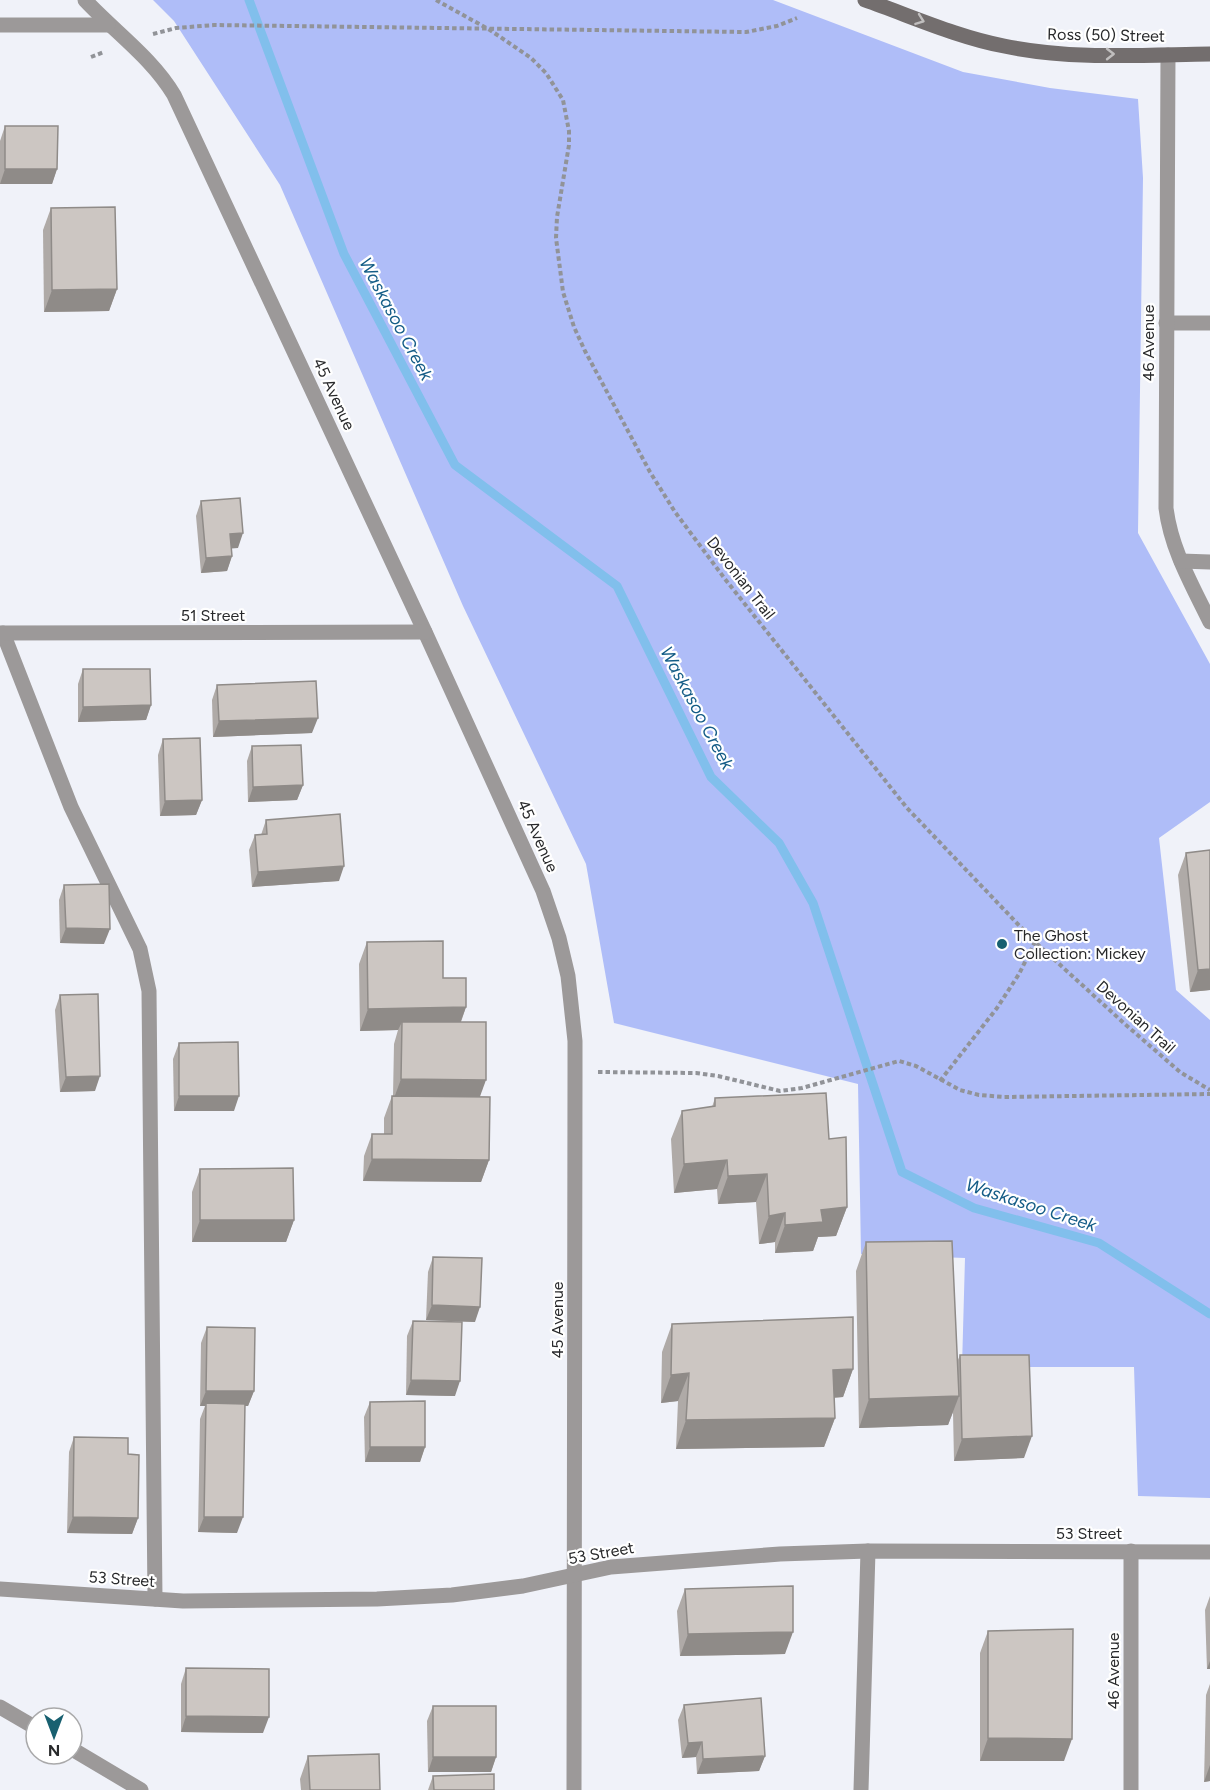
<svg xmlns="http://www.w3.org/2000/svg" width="1210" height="1790" font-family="Figtree,sans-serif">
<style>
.green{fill:#afbdf8}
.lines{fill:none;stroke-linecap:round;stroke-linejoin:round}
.stream{stroke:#81bfec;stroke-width:9}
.path{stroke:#919398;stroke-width:4;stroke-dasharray:4.5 3;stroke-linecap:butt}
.service{stroke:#9c9999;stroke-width:15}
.minor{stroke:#9c9999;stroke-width:15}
.secondary{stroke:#736e6e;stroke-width:15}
.wall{fill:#afaaa7}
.shaded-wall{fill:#8f8b88}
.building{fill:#ccc6c2;stroke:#8f8b88;stroke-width:1.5}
.oneway{stroke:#c0bebe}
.poi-dot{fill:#186070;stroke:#fff;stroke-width:2}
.labels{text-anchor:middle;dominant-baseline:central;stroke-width:4.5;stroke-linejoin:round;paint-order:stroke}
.street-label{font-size:16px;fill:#28292b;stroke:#fff}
.poi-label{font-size:16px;fill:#28292b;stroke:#fff;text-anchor:start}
.water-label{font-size:18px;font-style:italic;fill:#155d87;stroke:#fff}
</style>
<rect width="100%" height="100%" fill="#f0f2f9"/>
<polygon class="green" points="153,0 773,0 963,72 1050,88 1138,99 1143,178 1138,533 1210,664 1210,802 1159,838 1176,990 1210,1020 1210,1498 1138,1496 1134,1367 962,1367 965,1258 861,1254 858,1084 614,1023 586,864 463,606 280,185 174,21"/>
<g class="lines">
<polyline class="stream" points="249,0 344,254 455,465 617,586 711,777 779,843 813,903 902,1172 974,1208 1099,1243 1210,1314"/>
<g class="path">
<polyline points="436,0 490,30 531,58 546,73 563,100 569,131 569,145 557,217 556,238 563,292 574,327 585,351 650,472 675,512 725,579 907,808 1035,942 1126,1025 1180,1072 1210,1090"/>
<polyline points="153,34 176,28 214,25 746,32 777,26 797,18"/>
<polyline points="91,57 104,52"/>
<polyline points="598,1072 696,1073 718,1076 780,1091 802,1088 899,1061 916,1066 960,1090 979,1095 1004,1097 1210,1094"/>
<polyline points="940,1081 997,1008 1019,974 1035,942"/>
</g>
<g class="service">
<polyline points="1166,323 1210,323"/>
<polyline points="3,633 71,807 140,949 149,991 155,1599"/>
<polyline points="861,1790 868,1551"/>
</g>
<g class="minor">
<path d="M85 0C115 32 152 58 174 95L425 632 543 891 559 938 568 976 575 1041V1072L574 1790"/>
<polyline points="0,25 108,25"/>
<path d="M1168 55 1166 508C1171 549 1192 585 1210 622"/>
<polyline points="1181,561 1210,562"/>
<polyline points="0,633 425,632"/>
<polyline points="1131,1551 1131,1790"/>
<polyline points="0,1589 183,1601 377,1599 452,1595 523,1586 611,1567 780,1554 868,1551 1210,1552"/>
<polyline points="0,1707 36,1728"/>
<polyline points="72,1749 141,1790"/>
</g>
<path class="secondary" d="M865 0C911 16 957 37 1004 46 1071 60 1142 55 1210 54"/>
</g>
<g class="wall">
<polygon points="5,126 57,169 52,184 0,184 0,141"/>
<polygon points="51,208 117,289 109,311 44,312 43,230"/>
<polygon points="201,501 238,548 232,548 232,556 227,571 201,573 196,516"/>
<polygon points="83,669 151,705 146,720 78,722 78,684"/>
<polygon points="217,685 312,733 213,737 212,700"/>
<polygon points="163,739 202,800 196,815 160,816 158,755"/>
<polygon points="252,746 303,785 297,800 248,802 247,761"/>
<polygon points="266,820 339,881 252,887 249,850 255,835 261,835"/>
<polygon points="1186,853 1210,990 1190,992 1178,875"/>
<polygon points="64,885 104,944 60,943 59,900"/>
<polygon points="367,942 443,978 466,1007 461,1022 480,1097 489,1160 481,1182 363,1181 364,1156 372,1134 384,1134 384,1118 392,1096 393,1096 394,1044 398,1030 360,1031 359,964"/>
<polygon points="60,995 95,1091 60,1092 55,1010"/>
<polygon points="179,1043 234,1111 174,1111 173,1059"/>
<polygon points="715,1098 829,1139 847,1207 836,1236 818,1237 813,1251 775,1253 775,1242 759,1244 756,1202 718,1204 717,1189 674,1193 671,1139 682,1111 712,1107"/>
<polygon points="200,1169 294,1220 286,1242 192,1242 192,1192"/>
<polygon points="866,1242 957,1362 960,1355 1024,1458 954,1461 953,1412 948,1425 859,1428 856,1271"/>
<polygon points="433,1257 475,1322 426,1320 428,1272"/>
<polygon points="413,1321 455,1396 406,1395 407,1336"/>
<polygon points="672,1324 853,1369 843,1397 834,1398 835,1418 824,1447 676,1449 678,1401 661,1403 662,1352"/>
<polygon points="207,1327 254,1391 248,1406 245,1406 237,1533 198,1532 200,1419 205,1406 200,1406 201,1343"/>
<polygon points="370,1402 425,1447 420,1462 365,1462 364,1417"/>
<polygon points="74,1437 138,1518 132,1534 67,1533 69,1452"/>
<polygon points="685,1589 785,1654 680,1656 677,1611"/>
<polygon points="1210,1596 1210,1669 1207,1669 1205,1610"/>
<polygon points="988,1631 1064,1761 980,1761 980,1653"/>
<polygon points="186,1668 263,1733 181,1732 181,1684"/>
<polygon points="1210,1684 1210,1781 1204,1782 1206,1695"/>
<polygon points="684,1705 765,1756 759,1771 697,1774 696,1757 682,1758 678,1720"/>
<polygon points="433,1706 496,1757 491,1772 428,1772 427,1721"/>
<polygon points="308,1756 380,1790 301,1790 300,1779"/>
<polygon points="433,1776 494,1790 428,1790"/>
</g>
<g class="shaded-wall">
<polygon points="5,169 57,169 52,184 0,184"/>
<polygon points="117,289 109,311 44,312 52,290"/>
<polygon points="243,533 238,548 225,549 230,534"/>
<polygon points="232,556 227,571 201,573 206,558"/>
<polygon points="151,705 146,720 78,722 83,707"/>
<polygon points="318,718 312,733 213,737 219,721"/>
<polygon points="303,785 297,800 248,802 253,787"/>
<polygon points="202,800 196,815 160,816 165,801"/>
<polygon points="344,866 339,881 252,887 258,872"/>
<polygon points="66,928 110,929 104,944 60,943"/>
<polygon points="1210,969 1210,990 1190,992 1198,970"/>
<polygon points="466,1007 458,1029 402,1022 398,1030 360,1031 368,1009"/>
<polygon points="100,1076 95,1091 60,1092 66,1077"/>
<polygon points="401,1079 486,1080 478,1102 393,1101"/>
<polygon points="179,1096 239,1096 234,1111 174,1111"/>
<polygon points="372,1159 489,1160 481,1182 363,1181"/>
<polygon points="727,1160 717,1189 674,1193 684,1164"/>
<polygon points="767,1174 756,1202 718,1204 728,1176"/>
<polygon points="847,1207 836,1236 818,1237 813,1251 775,1253 785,1225 821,1210"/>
<polygon points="785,1213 775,1242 759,1244 769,1216"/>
<polygon points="200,1220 294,1220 286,1242 192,1242"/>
<polygon points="432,1305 480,1307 475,1322 426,1320"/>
<polygon points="853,1369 843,1397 823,1398 833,1370"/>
<polygon points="689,1373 678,1401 661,1403 671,1375"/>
<polygon points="411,1380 460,1381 455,1396 406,1395"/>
<polygon points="206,1391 254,1391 248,1406 206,1406 206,1403 205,1406 200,1406"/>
<polygon points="959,1396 948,1425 859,1428 869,1399"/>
<polygon points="835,1418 824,1447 676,1449 686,1420"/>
<polygon points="1032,1436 1024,1458 954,1461 962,1439"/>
<polygon points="370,1447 425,1447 420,1462 365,1462"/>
<polygon points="73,1517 138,1518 132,1534 67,1533"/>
<polygon points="204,1517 243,1517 237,1533 198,1532"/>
<polygon points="793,1632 785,1654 680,1656 688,1634"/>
<polygon points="1210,1661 1210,1669 1207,1669"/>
<polygon points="186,1716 269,1717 263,1733 181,1732"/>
<polygon points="988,1738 1072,1739 1064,1761 980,1761"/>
<polygon points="702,1742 696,1757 682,1758 688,1743"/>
<polygon points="765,1756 759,1771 697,1774 703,1759"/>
<polygon points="433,1757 496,1757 491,1772 428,1772"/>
<polygon points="1210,1765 1210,1781 1204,1782"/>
</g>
<g class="building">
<polygon points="5,126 58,126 57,169 5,169"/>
<polygon points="115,207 117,289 52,290 51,208"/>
<polygon points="240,498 243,533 230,534 232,556 206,558 201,501"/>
<polygon points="83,669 150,669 151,705 83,707"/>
<polygon points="316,681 318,718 219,721 217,685"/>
<polygon points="200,738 202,800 165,801 163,739"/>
<polygon points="301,745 303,785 253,787 252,746"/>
<polygon points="340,814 344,866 258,872 255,835 267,834 266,820"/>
<polygon points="1210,850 1210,969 1198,970 1186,853"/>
<polygon points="109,884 110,929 66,928 64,885"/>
<polygon points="443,941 443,978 466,978 466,1007 368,1009 367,942"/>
<polygon points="98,994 100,1076 66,1077 60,995"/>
<polygon points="402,1022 486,1022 486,1080 401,1079"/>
<polygon points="238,1042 239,1096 179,1096 179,1043"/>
<polygon points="826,1093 829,1139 846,1137 847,1207 821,1210 823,1222 785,1225 785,1213 769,1216 767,1174 728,1176 727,1160 684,1164 682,1111 715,1106 715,1098"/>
<polygon points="392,1096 490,1097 489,1160 372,1159 372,1134 392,1134"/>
<polygon points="293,1168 294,1220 200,1220 200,1169"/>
<polygon points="952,1241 959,1396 869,1399 866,1242"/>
<polygon points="433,1257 482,1258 480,1307 432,1305"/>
<polygon points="853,1317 853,1369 833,1370 835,1418 686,1420 689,1373 671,1375 672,1324"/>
<polygon points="413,1321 462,1322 460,1381 411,1380"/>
<polygon points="207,1327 255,1328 254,1391 206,1391"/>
<polygon points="960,1355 1029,1355 1032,1436 962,1439"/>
<polygon points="425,1401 425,1447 370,1447 370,1402"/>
<polygon points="206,1403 245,1404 243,1517 204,1517"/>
<polygon points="74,1437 128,1438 128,1454 139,1455 138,1518 73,1517"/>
<polygon points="793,1586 793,1632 688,1634 685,1589"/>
<polygon points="1073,1629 1072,1739 988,1738 988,1631"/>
<polygon points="186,1668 269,1669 269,1717 186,1716"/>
<polygon points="761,1698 765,1756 703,1759 702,1742 688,1743 684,1705"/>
<rect x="433" y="1706" width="63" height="51"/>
<polygon points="379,1754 380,1790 310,1790 308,1756"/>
<polygon points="494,1774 494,1790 434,1790 433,1776"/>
</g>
<defs><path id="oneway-chevron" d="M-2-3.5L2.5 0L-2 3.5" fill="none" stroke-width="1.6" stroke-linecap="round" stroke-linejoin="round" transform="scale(1.5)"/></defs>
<g class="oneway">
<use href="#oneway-chevron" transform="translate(920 20) rotate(20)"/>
<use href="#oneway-chevron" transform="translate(1110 54)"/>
</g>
<circle class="poi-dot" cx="1002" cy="944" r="6"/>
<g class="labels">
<g class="street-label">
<text transform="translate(1106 35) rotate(1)">Ross (50) Street</text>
<text transform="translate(1148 343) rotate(-90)">46 Avenue</text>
<text transform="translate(334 394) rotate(65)">45 Avenue</text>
<text transform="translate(741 578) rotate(52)">Devonian Trail</text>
<text x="213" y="615">51 Street</text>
<text transform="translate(538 836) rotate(66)">45 Avenue</text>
<text transform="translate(1136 1017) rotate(42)">Devonian Trail</text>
<text transform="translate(557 1320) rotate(-90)">45 Avenue</text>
<text x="1089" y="1533">53 Street</text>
<text transform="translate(601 1553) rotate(-10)">53 Street</text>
<text transform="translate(122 1579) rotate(4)">53 Street</text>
<text transform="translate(1113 1671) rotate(-90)">46 Avenue</text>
</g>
<g class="poi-label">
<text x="1014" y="935">The Ghost<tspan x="1014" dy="18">Collection: Mickey</tspan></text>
</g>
<g class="water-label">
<text transform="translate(396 319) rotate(62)">Waskasoo Creek</text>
<text transform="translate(697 708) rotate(62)">Waskasoo Creek</text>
<text transform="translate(1031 1205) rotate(18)">Waskasoo Creek</text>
</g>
</g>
<g transform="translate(54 1736) rotate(180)"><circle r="28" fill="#ffffff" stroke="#a9a9aa" stroke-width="1.5"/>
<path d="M0-4.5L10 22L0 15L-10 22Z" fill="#186070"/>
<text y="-9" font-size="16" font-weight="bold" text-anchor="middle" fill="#28292b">N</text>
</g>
</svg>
